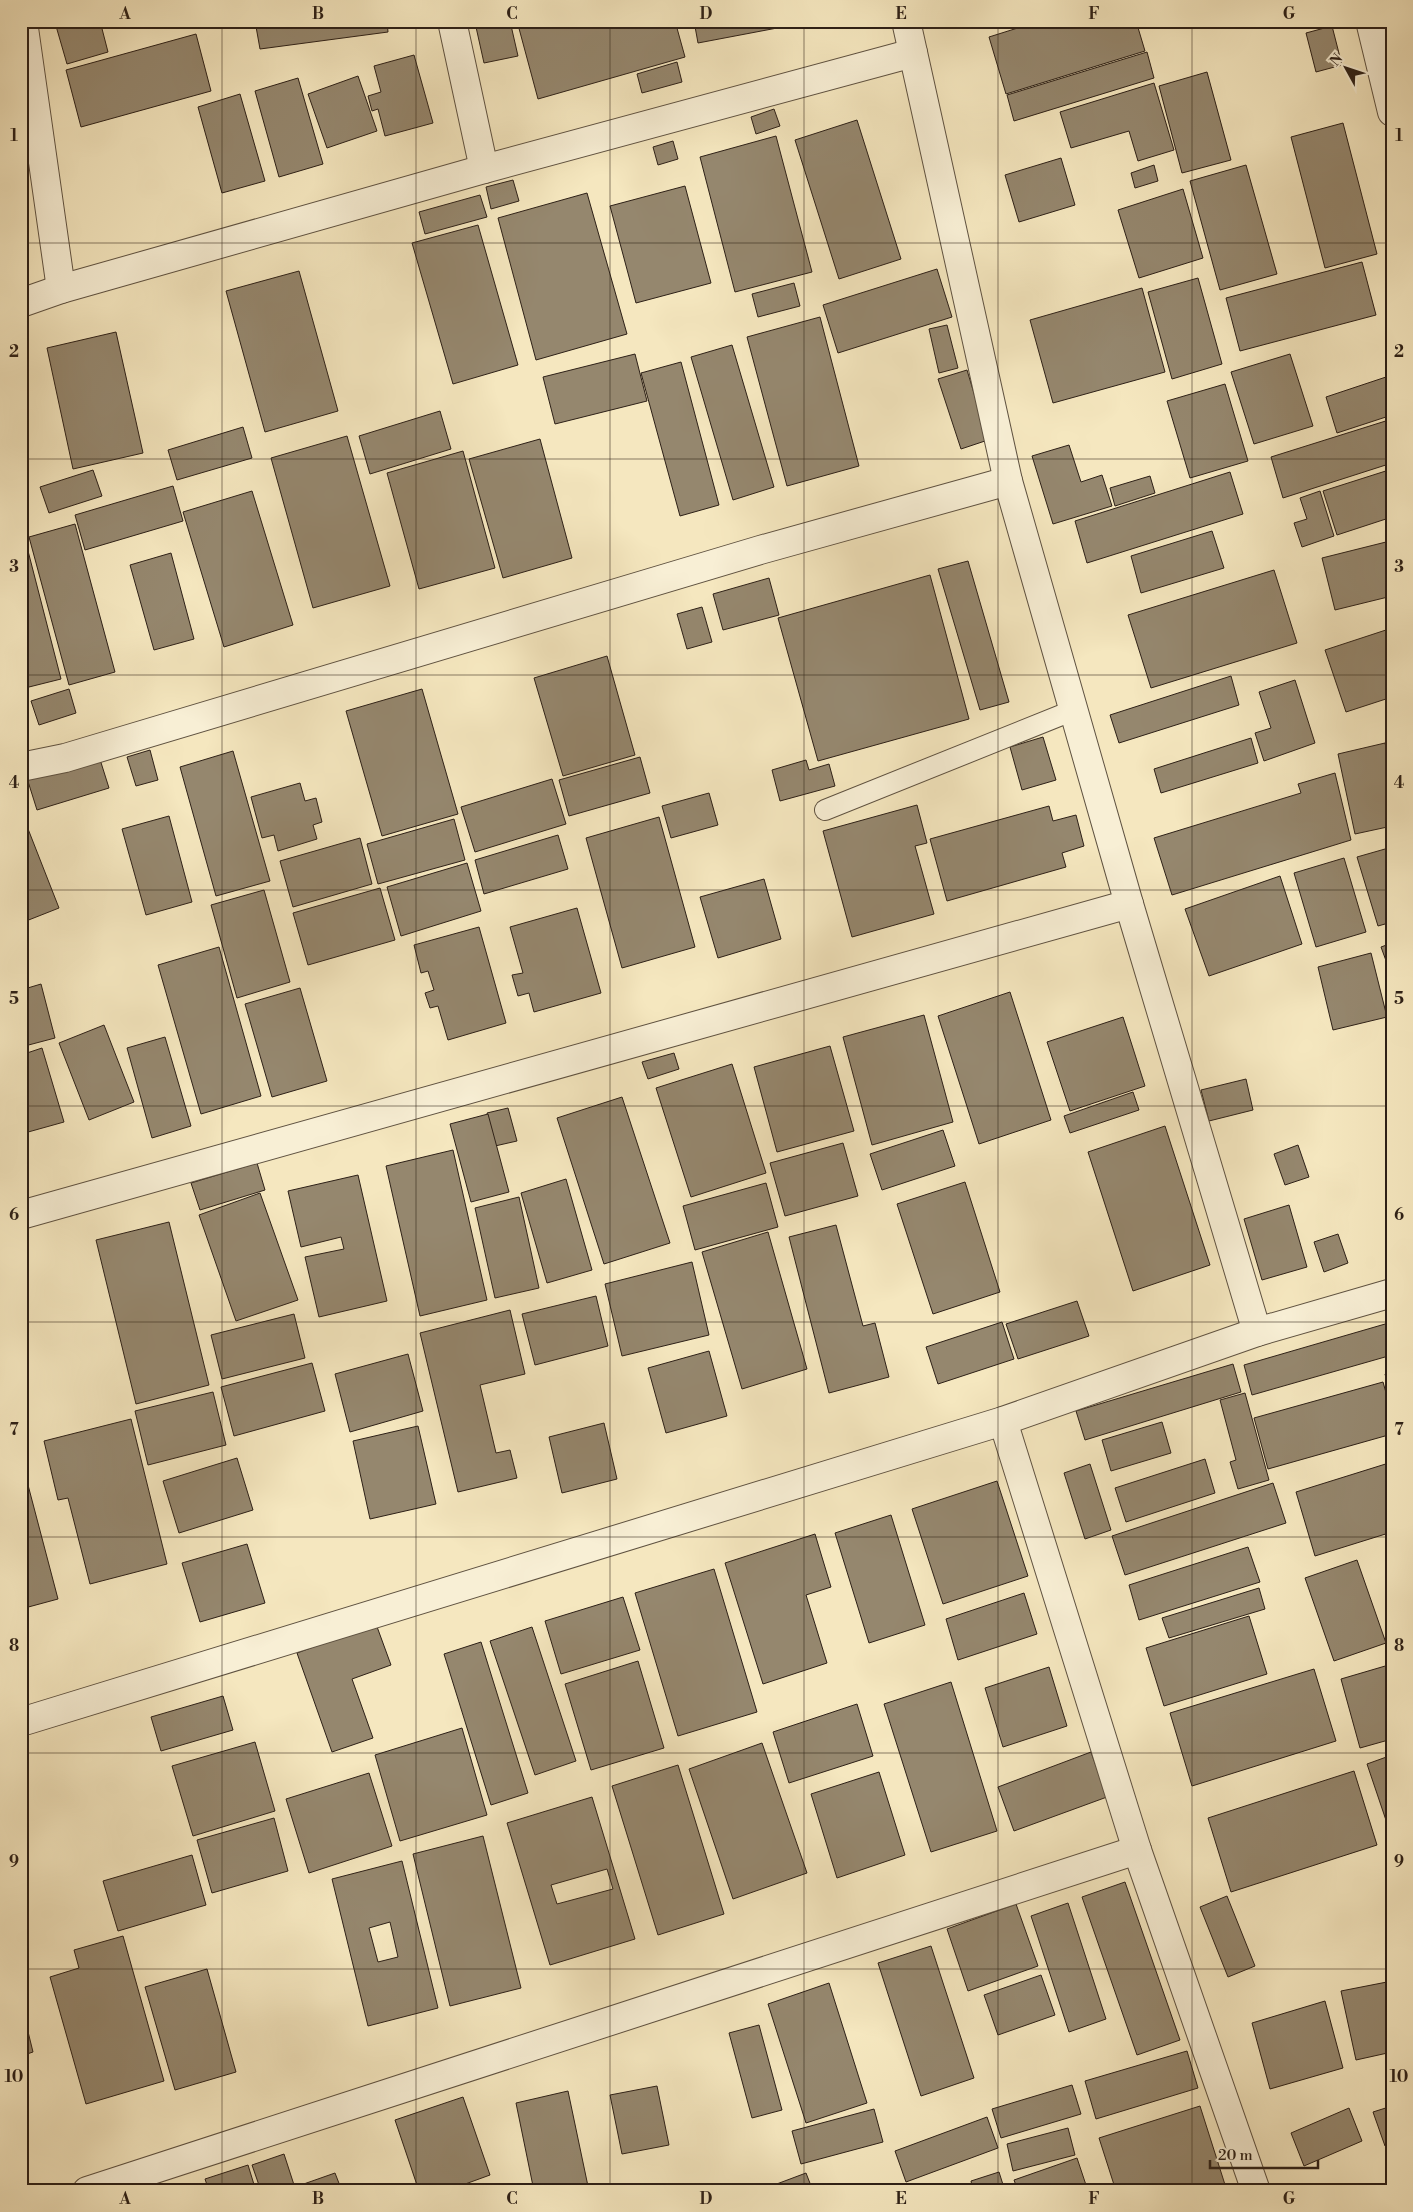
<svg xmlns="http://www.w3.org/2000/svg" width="1413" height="2212" font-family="'Libre Bodoni',serif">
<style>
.building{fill:#95876e;stroke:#2d2017;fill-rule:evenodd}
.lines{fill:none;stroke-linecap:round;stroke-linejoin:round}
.lane-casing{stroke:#5f5241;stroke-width:22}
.street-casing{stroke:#5f5241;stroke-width:30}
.lane{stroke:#f8efd5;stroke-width:20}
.street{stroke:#f8efd5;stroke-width:28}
.grid{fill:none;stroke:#2d2017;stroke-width:1;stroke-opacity:0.55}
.neatline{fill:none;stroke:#2d2017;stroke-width:2}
.grid-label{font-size:16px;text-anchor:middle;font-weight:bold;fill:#2d2017}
</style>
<rect width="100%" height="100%" fill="#f5e7bf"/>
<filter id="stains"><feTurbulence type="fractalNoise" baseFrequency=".004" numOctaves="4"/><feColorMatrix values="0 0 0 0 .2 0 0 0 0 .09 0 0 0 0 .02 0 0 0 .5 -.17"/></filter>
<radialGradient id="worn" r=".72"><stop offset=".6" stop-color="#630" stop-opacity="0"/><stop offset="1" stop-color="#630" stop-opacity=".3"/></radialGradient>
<g class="building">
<polygon points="73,21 100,21 108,52 67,64 56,26"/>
<polygon points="255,21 387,21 388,32 260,49"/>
<polygon points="498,21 510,21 518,56 484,63 476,27"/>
<polygon points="517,21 675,21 685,57 538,99"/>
<polygon points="694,21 792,21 793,25 698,43"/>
<polygon points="1040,21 1136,21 1145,51 1006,94 989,37"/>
<polygon points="1332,26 1342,65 1316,72 1306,33"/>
<polygon points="196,34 211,91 81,127 66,70"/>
<polygon points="1147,52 1154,78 1014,121 1007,95"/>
<polygon points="414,55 433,123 385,136 378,109 372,111 368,96 381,92 374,66"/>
<polygon points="677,62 682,82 642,93 637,74"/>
<polygon points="1207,72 1231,160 1182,173 1159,86"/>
<polygon points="358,76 377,131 327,148 308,94"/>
<polygon points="298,78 323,164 279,177 255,91"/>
<polygon points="1154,83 1174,150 1138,161 1129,131 1071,148 1060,112"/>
<polygon points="240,94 265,181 222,193 198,107"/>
<polygon points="774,109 780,126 756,134 751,117"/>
<polygon points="857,120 901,259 839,279 795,140"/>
<polygon points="1343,123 1377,254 1325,268 1291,137"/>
<polygon points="776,136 812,272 735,292 700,157"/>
<polygon points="673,141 678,159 658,165 653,147"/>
<polygon points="1061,158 1075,205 1019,222 1005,175"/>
<polygon points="1154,165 1158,181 1135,188 1131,173"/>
<polygon points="1246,165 1277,274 1220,290 1190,181"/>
<polygon points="513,180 519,201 491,209 486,187"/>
<polygon points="685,186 711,283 636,303 610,206"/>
<polygon points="1183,189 1203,258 1139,278 1118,210"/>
<polygon points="587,193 627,334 536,360 498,218"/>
<polygon points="480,195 487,217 425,234 419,212"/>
<polygon points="478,225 518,365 453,384 412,243"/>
<polygon points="1362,262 1376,315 1240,351 1226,298"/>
<polygon points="937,269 952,317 838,353 823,305"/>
<polygon points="299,271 338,411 265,432 226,291"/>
<polygon points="1198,278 1222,364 1172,379 1148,292"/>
<polygon points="794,283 800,306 758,317 752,294"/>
<polygon points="1142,288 1165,372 1053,403 1030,320"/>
<polygon points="820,317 859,466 787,486 747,337"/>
<polygon points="947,325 958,368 939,373 929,329"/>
<polygon points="116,332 143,453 73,469 47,348"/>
<polygon points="732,345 774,487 733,500 691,357"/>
<polygon points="635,354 647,401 555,424 543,377"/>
<polygon points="1290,354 1313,426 1254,444 1231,372"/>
<polygon points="681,362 719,505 680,516 641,373"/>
<polygon points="967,370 988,440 961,449 938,379"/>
<polygon points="1392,375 1392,415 1337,433 1326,397"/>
<polygon points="1225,384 1248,461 1190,478 1167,401"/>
<polygon points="440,411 451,449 370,474 359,436"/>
<polygon points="1392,419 1392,463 1283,498 1271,457"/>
<polygon points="243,427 252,458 177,480 168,450"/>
<polygon points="347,436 390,586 313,608 271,458"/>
<polygon points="540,439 572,558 503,578 469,459"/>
<polygon points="1069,445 1081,482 1102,475 1112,506 1053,524 1032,456"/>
<polygon points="463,451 495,568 419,589 387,473"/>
<polygon points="1392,469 1392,517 1337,535 1323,491"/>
<polygon points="93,470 102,496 49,513 40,487"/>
<polygon points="1230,472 1243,514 1087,563 1075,521"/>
<polygon points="1150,476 1155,493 1115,506 1110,488"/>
<polygon points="21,479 27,493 21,496"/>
<polygon points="173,486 183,521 85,550 75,515"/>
<polygon points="252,491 293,625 224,647 183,512"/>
<polygon points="1320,491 1334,536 1302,547 1294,523 1307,519 1300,498"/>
<polygon points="75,524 115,672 69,685 29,537"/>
<polygon points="1212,531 1224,568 1141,593 1131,556"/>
<polygon points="1386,542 1392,565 1392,596 1335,610 1322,558"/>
<polygon points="27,547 61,679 21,689 21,549"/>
<polygon points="171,553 194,639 154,650 130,565"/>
<polygon points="968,561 1009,702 980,710 938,569"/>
<polygon points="1274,570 1297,643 1151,688 1128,615"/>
<polygon points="930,575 969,719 818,761 778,618"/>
<polygon points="769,578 779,615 723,630 713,594"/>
<polygon points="702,607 712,642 687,649 677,614"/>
<polygon points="1392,628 1392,697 1346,712 1325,650"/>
<polygon points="607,656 635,755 563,776 534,678"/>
<polygon points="1231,676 1239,705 1119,743 1110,715"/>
<polygon points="1295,680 1315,743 1264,761 1255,733 1271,728 1259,692"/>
<polygon points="69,689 76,713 39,725 31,701"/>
<polygon points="422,689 458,814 382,836 346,711"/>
<polygon points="1043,737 1056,780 1022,790 1010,747"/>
<polygon points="1251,738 1258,763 1161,793 1154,769"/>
<polygon points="1385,743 1392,775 1392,826 1355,834 1338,754"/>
<polygon points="150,750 158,780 136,786 127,757"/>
<polygon points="233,751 270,881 216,896 180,767"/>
<polygon points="98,753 109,788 37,810 26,775"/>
<polygon points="640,757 650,793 569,816 559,780"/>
<polygon points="806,760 809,770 829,764 835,786 780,801 772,770"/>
<polygon points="1335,773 1351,840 1172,895 1154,838 1301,793 1298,784"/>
<polygon points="552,779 566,824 475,852 461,807"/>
<polygon points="300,783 305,801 316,798 322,822 313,825 317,839 278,851 274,835 262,838 251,797"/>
<polygon points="709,793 718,825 671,838 662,806"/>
<polygon points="917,805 927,843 915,846 934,914 852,937 823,831"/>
<polygon points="1049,806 1053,821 1076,815 1084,846 1062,853 1066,867 947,901 930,839"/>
<polygon points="21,811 59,908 21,923"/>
<polygon points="169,816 192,902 146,915 122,829"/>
<polygon points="659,817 695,947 622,968 586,838"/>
<polygon points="454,819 465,860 378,884 367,844"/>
<polygon points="558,835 568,869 484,894 475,860"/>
<polygon points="360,838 372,884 293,907 280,861"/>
<polygon points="1392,847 1392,922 1378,926 1357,857"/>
<polygon points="1344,858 1366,932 1316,947 1294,873"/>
<polygon points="467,863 481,911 401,936 387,887"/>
<polygon points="1280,876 1302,944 1209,976 1185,909"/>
<polygon points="764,879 781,939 718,958 700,897"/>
<polygon points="380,888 395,940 308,965 293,913"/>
<polygon points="264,890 290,982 237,998 211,905"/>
<polygon points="577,908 601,993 534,1012 529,993 518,996 512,975 523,973 510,927"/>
<polygon points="479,927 506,1023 448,1040 438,1006 430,1008 425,993 434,990 428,971 421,973 414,945"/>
<polygon points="1392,943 1392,977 1381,947"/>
<polygon points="219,947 261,1096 201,1114 158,965"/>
<polygon points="21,952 28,974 21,976"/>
<polygon points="1371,953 1387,1017 1333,1030 1318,967"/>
<polygon points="41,984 55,1038 21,1047 21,990"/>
<polygon points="300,988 327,1081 272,1097 245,1004"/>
<polygon points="1010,992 1051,1120 979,1144 938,1016"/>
<polygon points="924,1015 953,1122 872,1145 843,1037"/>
<polygon points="1123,1017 1145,1086 1070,1111 1047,1042"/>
<polygon points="104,1025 134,1102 89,1120 59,1043"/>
<polygon points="165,1037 191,1126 152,1138 127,1048"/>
<polygon points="830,1046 854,1131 777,1152 754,1067"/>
<polygon points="42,1048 64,1122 21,1134 21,1055"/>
<polygon points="674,1053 679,1069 648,1079 642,1062"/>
<polygon points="732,1064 766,1173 691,1197 656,1088"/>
<polygon points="1246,1079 1253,1110 1209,1121 1201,1090"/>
<polygon points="1133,1092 1139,1110 1070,1133 1064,1116"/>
<polygon points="622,1097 670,1243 604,1264 557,1118"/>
<polygon points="508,1108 517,1141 495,1146 487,1113"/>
<polygon points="488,1114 509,1192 471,1202 450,1124"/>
<polygon points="1165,1126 1210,1265 1133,1291 1088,1152"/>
<polygon points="943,1130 955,1166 882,1190 870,1154"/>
<polygon points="843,1143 858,1196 785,1216 770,1163"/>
<polygon points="1298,1145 1309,1177 1285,1185 1274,1154"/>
<polygon points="453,1150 487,1300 420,1316 386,1166"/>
<polygon points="257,1163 265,1190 200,1210 191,1183"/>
<polygon points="358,1175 387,1301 319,1317 305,1257 344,1249 341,1237 301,1247 288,1191"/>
<polygon points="566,1179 592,1270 547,1283 521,1193"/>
<polygon points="965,1182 1000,1292 933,1314 897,1204"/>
<polygon points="766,1183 778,1227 695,1250 683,1206"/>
<polygon points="260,1193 298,1300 236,1321 199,1215"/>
<polygon points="519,1197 539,1288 495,1298 475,1208"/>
<polygon points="1289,1205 1307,1267 1262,1280 1244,1219"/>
<polygon points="169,1222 209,1385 136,1404 96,1240"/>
<polygon points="836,1225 863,1326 875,1323 889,1377 829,1393 789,1237"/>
<polygon points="768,1232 807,1369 742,1389 702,1252"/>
<polygon points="1338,1234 1348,1263 1324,1272 1314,1242"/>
<polygon points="692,1262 709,1335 622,1356 605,1284"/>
<polygon points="596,1296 608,1346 535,1365 522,1314"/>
<polygon points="1077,1301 1089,1336 1018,1359 1006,1324"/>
<polygon points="510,1310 525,1374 480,1385 496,1453 510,1450 517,1478 458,1492 420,1333"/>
<polygon points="294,1314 305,1358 222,1379 211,1335"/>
<polygon points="1002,1322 1014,1359 938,1384 926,1347"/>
<polygon points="1392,1322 1392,1355 1252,1395 1244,1365"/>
<polygon points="709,1351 727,1416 666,1433 648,1368"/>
<polygon points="408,1354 423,1411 350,1432 335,1374"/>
<polygon points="312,1363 325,1411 234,1436 221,1387"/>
<polygon points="1233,1364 1241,1392 1085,1440 1076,1411"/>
<polygon points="1392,1372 1392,1399 1385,1374"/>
<polygon points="1383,1382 1392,1414 1392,1434 1268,1469 1254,1418"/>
<polygon points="213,1392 226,1445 148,1465 135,1411"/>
<polygon points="1245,1393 1269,1480 1238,1489 1230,1462 1236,1460 1220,1400"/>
<polygon points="21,1404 28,1432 21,1434"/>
<polygon points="131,1419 167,1564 90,1584 68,1498 58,1500 44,1441"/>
<polygon points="1162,1422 1171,1453 1111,1471 1102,1440"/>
<polygon points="604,1423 617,1479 562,1493 549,1437"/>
<polygon points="418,1426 436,1504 370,1519 353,1441"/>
<polygon points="237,1458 253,1510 179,1533 163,1481"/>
<polygon points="1205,1459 1215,1493 1126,1522 1115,1488"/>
<polygon points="1392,1462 1392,1532 1315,1556 1296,1492"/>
<polygon points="1090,1464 1111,1530 1085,1539 1064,1473"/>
<polygon points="997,1481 1028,1576 943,1604 912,1509"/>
<polygon points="1273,1483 1286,1523 1125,1575 1112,1536"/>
<polygon points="28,1485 58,1599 21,1609 21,1487"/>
<polygon points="891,1515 925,1625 869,1643 835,1533"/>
<polygon points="815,1534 831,1587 806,1595 827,1663 763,1684 725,1563"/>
<polygon points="247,1544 265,1603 200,1622 182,1563"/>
<polygon points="1248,1547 1260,1582 1139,1620 1129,1585"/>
<polygon points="1357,1560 1386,1643 1334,1661 1305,1578"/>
<polygon points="714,1569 757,1712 678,1736 635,1593"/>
<polygon points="1259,1588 1265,1609 1169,1638 1162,1618"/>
<polygon points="1024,1593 1037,1634 958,1660 946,1619"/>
<polygon points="623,1597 640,1650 561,1674 545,1621"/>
<polygon points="1249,1616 1267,1674 1164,1706 1146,1648"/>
<polygon points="376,1624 391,1665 352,1679 373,1738 332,1752 297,1653"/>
<polygon points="532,1627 576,1761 535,1775 490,1641"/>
<polygon points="481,1642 528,1793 491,1805 444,1654"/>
<polygon points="638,1661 664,1748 591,1770 565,1684"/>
<polygon points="1392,1664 1392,1739 1360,1748 1341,1679"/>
<polygon points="1049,1667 1067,1726 1003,1747 985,1688"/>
<polygon points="1314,1669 1336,1741 1192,1786 1170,1713"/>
<polygon points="951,1682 997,1831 931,1852 884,1704"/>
<polygon points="223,1696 233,1730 161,1751 151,1717"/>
<polygon points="857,1704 873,1756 789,1783 773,1732"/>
<polygon points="462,1728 487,1815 400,1841 375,1755"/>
<polygon points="255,1742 275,1811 193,1836 172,1766"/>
<polygon points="762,1743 807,1873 733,1899 689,1769"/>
<polygon points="1091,1752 1107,1797 1014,1831 998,1787"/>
<polygon points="1392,1755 1392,1838 1367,1764"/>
<polygon points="678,1765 724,1914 658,1935 612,1786"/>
<polygon points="1354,1771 1377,1845 1231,1892 1208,1818"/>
<polygon points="879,1772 905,1855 837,1878 811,1794"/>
<polygon points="369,1773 392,1846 309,1873 286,1799"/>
<path d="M592 1797 635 1939 550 1965 507 1823ZM607 1869 613 1889 557 1904 551 1885Z"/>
<polygon points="274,1818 288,1871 212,1893 197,1840"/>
<polygon points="483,1836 521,1988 450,2006 413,1854"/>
<polygon points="192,1855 206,1905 118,1931 103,1881"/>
<path d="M402 1861 438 2008 368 2026 332 1879ZM390 1922 398 1957 378 1962 369 1928Z"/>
<polygon points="1125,1882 1180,2040 1137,2055 1082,1897"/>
<polygon points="1227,1896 1255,1966 1228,1977 1200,1907"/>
<polygon points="1068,1903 1106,2019 1069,2032 1031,1916"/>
<polygon points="1016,1904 1038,1966 968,1991 947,1929"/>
<polygon points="123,1936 164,2081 86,2104 50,1977 79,1968 74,1950"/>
<polygon points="931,1946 974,2078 921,2096 878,1963"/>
<polygon points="207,1969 236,2072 175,2090 145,1987"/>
<polygon points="1041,1975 1055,2015 998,2035 984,1995"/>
<polygon points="1392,1981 1392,2052 1356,2060 1341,1991"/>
<polygon points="829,1983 867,2103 806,2123 768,2004"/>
<polygon points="1325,2001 1343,2068 1270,2089 1252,2023"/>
<polygon points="21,2003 33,2052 21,2056"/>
<polygon points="759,2025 782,2110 752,2118 729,2033"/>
<polygon points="1187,2051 1198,2088 1096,2119 1085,2081"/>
<polygon points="1072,2085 1081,2114 1001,2138 992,2109"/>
<polygon points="657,2086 669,2145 622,2154 610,2095"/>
<polygon points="568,2091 589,2191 534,2191 516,2103"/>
<polygon points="463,2097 490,2175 446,2191 419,2191 395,2120"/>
<polygon points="1200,2106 1227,2191 1116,2191 1099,2138"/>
<polygon points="1392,2106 1392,2144 1385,2146 1373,2112"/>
<polygon points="1349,2108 1362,2141 1304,2166 1291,2133"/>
<polygon points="874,2109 883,2142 801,2164 792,2131"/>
<polygon points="987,2117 998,2148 906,2182 895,2151"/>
<polygon points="1068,2128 1075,2155 1013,2171 1007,2144"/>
<polygon points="284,2154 296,2191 261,2191 252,2165"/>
<polygon points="1077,2158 1088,2191 1018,2191 1014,2180"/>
<polygon points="248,2165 256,2191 209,2191 205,2179"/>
<polygon points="999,2172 1005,2191 973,2191 971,2181"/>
<polygon points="335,2173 342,2191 300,2191 298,2186"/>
<polygon points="806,2173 813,2191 767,2191 766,2188"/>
</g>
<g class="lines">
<defs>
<polyline id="lane" points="825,810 1074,710"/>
<g id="street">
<polyline points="23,21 61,289"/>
<polyline points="452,21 484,169"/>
<polyline points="906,21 1008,481 1129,904 1257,1332"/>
<polyline points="1370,21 1392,112"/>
<polyline points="21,303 61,289 484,169 913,53"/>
<polyline points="21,767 65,758 760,550 1008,481"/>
<polyline points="21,1215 1129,904"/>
<polyline points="1003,1421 1137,1850 1256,2191"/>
<polyline points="21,1722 1003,1421 1257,1332 1392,1293"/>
<polyline points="87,2191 1137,1850"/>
</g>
</defs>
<use href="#lane" class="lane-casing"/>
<use href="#street" class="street-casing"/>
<use href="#lane" class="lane"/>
<use href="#street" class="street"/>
</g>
<path class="grid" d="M222 21V2191M416 21V2191M610 21V2191M804 21V2191M998 21V2191M1192 21V2191M21 243H1392M21 459H1392M21 675H1392M21 890H1392M21 1106H1392M21 1322H1392M21 1537H1392M21 1753H1392M21 1969H1392"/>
<rect width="1413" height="2212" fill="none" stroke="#f5e7bf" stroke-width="55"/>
<g transform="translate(1346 68) rotate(310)" stroke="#f8efd5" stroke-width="4" paint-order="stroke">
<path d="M0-4L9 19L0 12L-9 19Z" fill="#2d2017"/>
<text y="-8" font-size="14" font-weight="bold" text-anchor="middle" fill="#2d2017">N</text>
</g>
<path d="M1210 2160v8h108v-8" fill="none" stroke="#2d2017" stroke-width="2.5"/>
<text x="1218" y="2160" font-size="15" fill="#2d2017" stroke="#f8efd5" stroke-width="4" paint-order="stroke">20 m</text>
<rect x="28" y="28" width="1358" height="2156" class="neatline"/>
<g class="grid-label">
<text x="125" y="19">A</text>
<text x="318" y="19">B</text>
<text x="512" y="19">C</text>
<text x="706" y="19">D</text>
<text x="901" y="19">E</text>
<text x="1094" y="19">F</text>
<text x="1289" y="19">G</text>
<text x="14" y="141">1</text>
<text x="1399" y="141">1</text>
<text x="14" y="357">2</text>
<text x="1399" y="357">2</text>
<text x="14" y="572">3</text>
<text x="1399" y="572">3</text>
<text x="14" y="788">4</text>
<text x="1399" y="788">4</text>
<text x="14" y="1004">5</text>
<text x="1399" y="1004">5</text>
<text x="14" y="1220">6</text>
<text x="1399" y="1220">6</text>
<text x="14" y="1435">7</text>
<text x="1399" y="1435">7</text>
<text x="14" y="1651">8</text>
<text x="1399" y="1651">8</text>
<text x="14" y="1867">9</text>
<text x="1399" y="1867">9</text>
<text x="14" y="2082">10</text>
<text x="1399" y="2082">10</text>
<text x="125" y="2204">A</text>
<text x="318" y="2204">B</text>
<text x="512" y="2204">C</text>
<text x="706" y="2204">D</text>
<text x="901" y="2204">E</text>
<text x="1094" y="2204">F</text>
<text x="1289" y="2204">G</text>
</g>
<rect width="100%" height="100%" filter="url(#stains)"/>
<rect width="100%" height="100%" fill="url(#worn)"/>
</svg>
